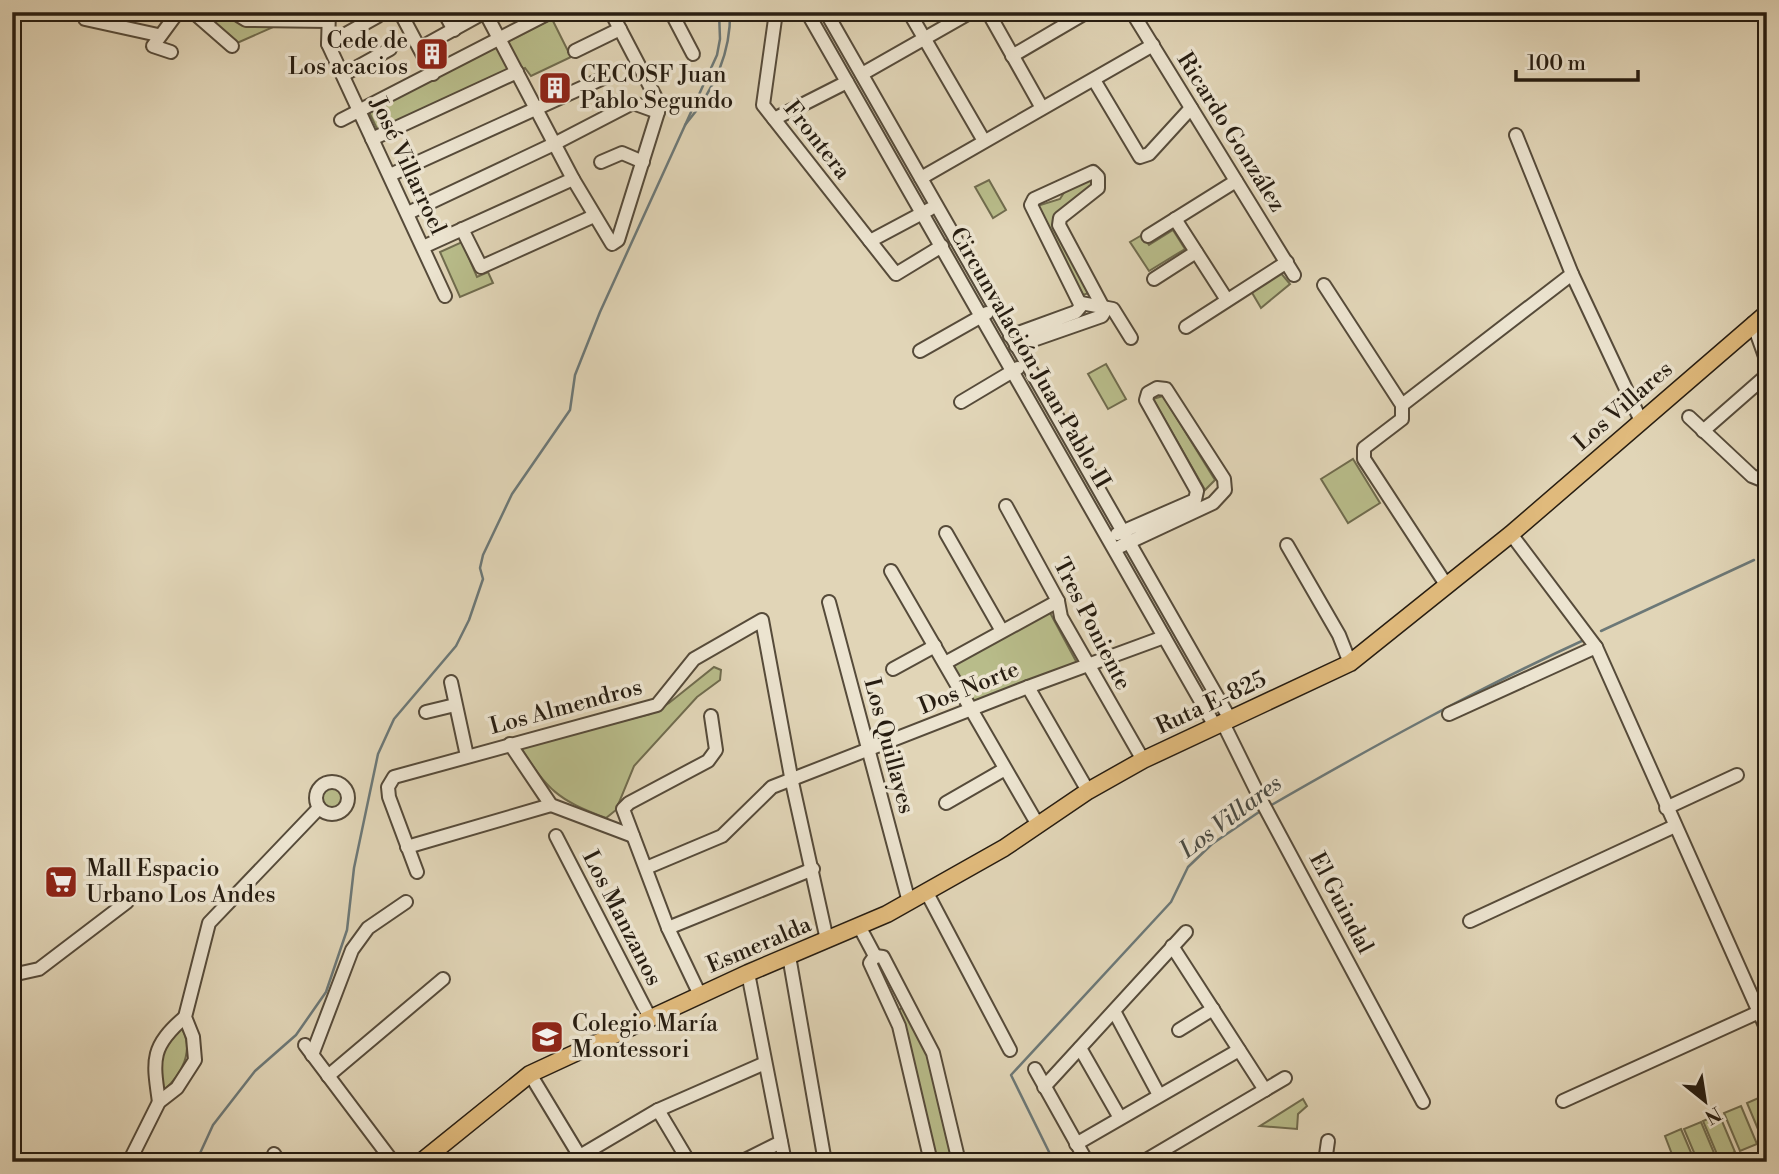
<svg xmlns="http://www.w3.org/2000/svg" width="1779" height="1174" font-family="'Libre Bodoni',serif">
<style>
.green{fill:#b8bc8a;stroke:#706c4e;stroke-width:2}
.lines{fill:none;stroke-linecap:round;stroke-linejoin:round}
.stream{stroke:#6c7877;stroke-width:2.5}
.minor-casing{stroke:#564b3a;stroke-width:16}
.major-casing{stroke:#271d11;stroke-width:19}
.minor{stroke:#ece4d0;stroke-width:12}
.major{stroke:#e0ba7c;stroke-width:16}
.labels{text-anchor:middle;dominant-baseline:central;stroke-width:7;stroke-linejoin:round;paint-order:stroke}
.poi-label{font-size:23px;fill:#271d11;stroke:#ece4d0;text-anchor:start}
.street-label{font-size:23px;fill:#271d11;stroke:#ece4d0}
.water-label{font-size:24px;font-style:italic;fill:#4a4b44;stroke:#ece4d0}
</style>
<rect width="100%" height="100%" fill="#e1d5b7"/>
<filter id="stains"><feTurbulence type="fractalNoise" baseFrequency=".00286" numOctaves="4"/><feColorMatrix values="0 0 0 0 .2 0 0 0 0 .09 0 0 0 0 .02 0 0 0 .5 -.17"/></filter>
<radialGradient id="worn" r=".72"><stop offset=".6" stop-color="#630" stop-opacity="0"/><stop offset="1" stop-color="#630" stop-opacity=".3"/></radialGradient>
<g class="green">
<polygon points="199,12 228,12 280,24 237,43"/>
<polygon points="552,19 571,57 531,76 525,68 379,133 369,112"/>
<polygon points="1091,177 1094,185 1056,216 1089,293 1083,295 1037,206 1060,199 1065,191"/>
<polygon points="989,180 1006,210 993,218 975,187"/>
<polygon points="1173,230 1185,249 1149,271 1130,242 1142,235 1149,245"/>
<polygon points="462,242 477,277 488,272 493,283 460,297 440,252"/>
<polygon points="1280,272 1290,284 1261,308 1251,291"/>
<polygon points="1106,364 1126,399 1108,409 1088,374"/>
<polygon points="1163,396 1215,480 1205,490 1153,399"/>
<polygon points="1353,459 1380,503 1348,523 1321,479"/>
<polygon points="1048,609 1077,663 970,703 948,663"/>
<path d="M714 667 721 670 720 680 697 697 634 766 616 810 606 818C556 799 549 791 520 747L650 714 669 703Z"/>
<circle cx="332" cy="798" r="13"/>
<polygon points="906,1005 931,1056 958,1162 935,1162 899,1010"/>
<path d="M181 1027C195 1050 182 1075 163 1091 158 1059 156 1049 181 1027Z"/>
<polygon points="1763,1096 1767,1104 1767,1140 1763,1141 1747,1103"/>
<polygon points="1303,1099 1307,1106 1298,1114 1297,1129 1260,1126"/>
<polygon points="1741,1106 1757,1144 1740,1151 1724,1113"/>
<polygon points="1719,1114 1735,1152 1719,1159 1703,1121"/>
<polygon points="1701,1122 1717,1160 1698,1162 1684,1129"/>
<polygon points="1681,1129 1695,1162 1675,1162 1665,1136"/>
</g>
<g class="lines">
<g class="stream">
<path d="M685 125C712 93 731 55 730 12"/>
<polyline points="1601,631 1754,560"/>
<path d="M1268 807C1372 747 1475 690 1584 640"/>
<polyline points="196,1162 213,1125 255,1071 296,1035 326,992 347,930 354,868 378,754 394,719 456,646 469,620 483,579 480,568 483,555 512,494 570,410 575,375 600,312 717,55 720,39 719,12"/>
<polyline points="1054,1162 1011,1075 1171,902 1188,867 1212,844 1262,810"/>
</g>
<defs>
<g id="minor">
<polyline points="193,12 232,46"/>
<polyline points="233,12 246,20 328,21"/>
<polyline points="329,12 328,44 445,296"/>
<polyline points="400,12 433,74"/>
<polyline points="444,12 454,30"/>
<polyline points="485,12 573,179 612,244 618,240 658,112 656,98 611,12"/>
<polyline points="671,12 693,54"/>
<polyline points="776,12 763,105 896,274 942,246"/>
<polyline points="807,12 1215,726"/>
<polyline points="826,12 1230,719"/>
<polyline points="909,12 984,141"/>
<polyline points="988,12 1042,108"/>
<polyline points="1132,12 1294,275"/>
<polyline points="85,19 158,35"/>
<polyline points="328,44 378,16"/>
<polyline points="420,48 485,12"/>
<polyline points="575,51 620,29"/>
<polyline points="171,52 153,46 178,12"/>
<polyline points="1012,56 1087,12"/>
<polyline points="862,74 971,12"/>
<polyline points="343,75 390,49"/>
<polyline points="1094,80 1140,157 1149,154 1191,108"/>
<polyline points="774,119 847,82"/>
<polyline points="341,120 551,12"/>
<polyline points="372,139 517,72"/>
<polyline points="601,162 622,153 643,162"/>
<polyline points="390,175 610,75"/>
<polyline points="921,178 1153,45"/>
<polyline points="408,213 554,144 633,103 658,112"/>
<polyline points="1175,219 1227,300"/>
<polyline points="462,229 481,267 594,216"/>
<polyline points="1148,236 1236,181"/>
<polyline points="870,241 930,209"/>
<polyline points="423,247 573,179"/>
<polyline points="1572,274 1641,421"/>
<polyline points="1154,279 1196,252"/>
<polyline points="1324,285 1402,405 1402,419 1364,448 1364,459 1447,586"/>
<polyline points="1081,303 1113,309 1131,338"/>
<polyline points="1753,323 1767,362"/>
<polyline points="1186,327 1287,262"/>
<polyline points="1010,336 1076,312 1081,306 1031,205 1034,199 1093,172 1098,177 1098,188 1060,218 1059,225 1105,311 1102,316 1016,346"/>
<polyline points="920,351 987,313"/>
<polyline points="961,402 1018,368"/>
<polyline points="1402,405 1572,274 1516,135"/>
<polyline points="1689,417 1752,476 1767,482"/>
<polyline points="1703,431 1767,375"/>
<polyline points="1006,506 1058,601 1061,617 1143,760"/>
<polyline points="946,533 1002,631"/>
<polyline points="1117,534 1195,500 1197,491 1146,400 1148,393 1157,388 1166,389 1224,479 1225,490 1213,503 1121,546"/>
<polyline points="1511,534 1596,647 1767,1030"/>
<polyline points="1287,545 1339,635 1350,663"/>
<polyline points="891,571 1038,825"/>
<polyline points="829,602 909,902"/>
<polyline points="945,663 1058,601"/>
<polyline points="893,669 935,646"/>
<polyline points="451,682 467,756"/>
<polyline points="1028,687 1088,791"/>
<polyline points="426,712 455,705"/>
<polyline points="1449,714 1596,647"/>
<polyline points="1223,723 1262,802 1423,1102"/>
<polyline points="510,744 551,805 633,836"/>
<circle cx="332" cy="798" r="16"/>
<polyline points="946,803 1005,769"/>
<polyline points="1666,808 1737,775"/>
<polyline points="556,836 650,1018"/>
<polyline points="407,847 551,805"/>
<polyline points="646,868 722,836 772,787 1028,687 1164,637"/>
<polyline points="417,872 389,797 388,787 394,777 657,705 694,659 762,620 792,782 827,940"/>
<polyline points="927,893 1010,1050"/>
<polyline points="1470,921 1675,826"/>
<polyline points="859,926 875,956 870,963 899,1026 931,1162"/>
<polyline points="668,928 813,869"/>
<polyline points="1172,946 1265,1090"/>
<polyline points="789,956 825,1162"/>
<polyline points="875,956 883,957 933,1053 959,1162"/>
<polyline points="748,973 785,1162"/>
<polyline points="12,975 39,969 127,902"/>
<polyline points="700,995 668,928 623,809 629,803 708,761 716,750 711,716"/>
<polyline points="1114,1011 1159,1095"/>
<polyline points="1179,1030 1213,1009"/>
<polyline points="305,1045 393,1162"/>
<polyline points="1080,1048 1120,1118"/>
<polyline points="312,1055 352,950 368,928 406,902"/>
<polyline points="1035,1069 1087,1162"/>
<polyline points="530,1074 582,1160"/>
<polyline points="328,1076 443,979"/>
<polyline points="1044,1087 1186,932"/>
<polyline points="1563,1101 1759,1012"/>
<path d="M159 1102C153 1060 150 1047 185 1017"/>
<polyline points="658,1110 689,1162"/>
<polyline points="1076,1144 1239,1050"/>
<polyline points="274,1154 279,1162"/>
<polyline points="580,1156 658,1110 763,1064"/>
<polyline points="129,1162 159,1102 177,1088 195,1060 193,1037 185,1017 209,923 319,808"/>
<polyline points="741,1162 781,1142"/>
<polyline points="1143,1162 1285,1078"/>
<polyline points="1325,1162 1328,1141"/>
</g>
<polyline id="major" points="421,1162 530,1074 748,973 887,914 1004,848 1088,791 1143,760 1350,663 1511,534 1767,313"/>
</defs>
<use href="#minor" class="minor-casing"/>
<use href="#major" class="major-casing"/>
<use href="#minor" class="minor"/>
<use href="#major" class="major"/>
</g>
<defs>
<symbol id="building-square" viewBox="-11 -11 22 22"><rect x="-9" y="-9" width="18" height="18" rx="4" fill="#8f2418" stroke="#ece4d0"/><path d="M-4-6H4V6H1V3H-1V6H-4ZM-2.5-4.3h1.7v1.8h-1.7ZM.8-4.3h1.7v1.8H.8ZM-2.5-1h1.7V.8h-1.7ZM.8-1h1.7V.8H.8Z" fill="#fff"/></symbol>
<symbol id="supermarket-square" viewBox="-11 -11 22 22"><rect x="-9" y="-9" width="18" height="18" rx="4" fill="#8f2418" stroke="#ece4d0"/><path d="M-6-5.5h2.5l.6 2H6L4.5 2H-2.5L-4.4-4H-6ZM-1.5 3.2a1.3 1.3 0 1 0 .1 0ZM3 3.2a1.3 1.3 0 1 0 .1 0Z" fill="#fff"/></symbol>
<symbol id="school-square" viewBox="-11 -11 22 22"><rect x="-9" y="-9" width="18" height="18" rx="4" fill="#8f2418" stroke="#ece4d0"/><path d="M0-5L7-2L0 1L-7-2ZM-4 1L0 2.5L4 1V4Q0 6-4 4Z" fill="#fff"/></symbol>
</defs>
<g fill-rule="evenodd">
<use href="#building-square" x="413" y="35" width="38" height="38"/>
<use href="#building-square" x="536" y="69" width="38" height="38"/>
<use href="#supermarket-square" x="42" y="863" width="38" height="38"/>
<use href="#school-square" x="528" y="1018" width="38" height="38"/>
</g>
<g class="labels">
<g class="poi-label">
<text x="408" y="41" text-anchor="end">Cede de<tspan x="408" dy="26">Los acacios</tspan></text>
<text x="580" y="75">CECOSF Juan<tspan x="580" dy="26">Pablo Segundo</tspan></text>
<text x="86" y="869">Mall Espacio<tspan x="86" dy="26">Urbano Los Andes</tspan></text>
<text x="572" y="1024">Colegio María<tspan x="572" dy="26">Montessori</tspan></text>
</g>
<g class="street-label">
<text transform="translate(1231 132) rotate(58)">Ricardo González</text>
<text transform="translate(817 140) rotate(52)">Frontera</text>
<text transform="translate(408 166) rotate(65)">José Villarroel</text>
<text transform="translate(1030 358) rotate(60)">Circunvalación Juan Pablo II</text>
<text transform="translate(1623 406) rotate(-41)">Los Villares</text>
<text transform="translate(1092 624) rotate(63)">Tres Poniente</text>
<text transform="translate(969 688) rotate(-22)">Dos Norte</text>
<text transform="translate(1211 703) rotate(-25)">Ruta E-825</text>
<text transform="translate(566 707) rotate(-15)">Los Almendros</text>
<text transform="translate(889 746) rotate(75)">Los Quillayes</text>
<text transform="translate(1341 903) rotate(62)">El Guindal</text>
<text transform="translate(622 918) rotate(63)">Los Manzanos</text>
<text transform="translate(759 945) rotate(-23)">Esmeralda</text>
</g>
<g class="water-label">
<text transform="translate(1231 817) rotate(-37)">Los Villares</text>
</g>
</g>
<rect width="1779" height="1174" fill="none" stroke="#e1d5b7" stroke-width="42"/>
<rect x="14" y="14" width="1751" height="1146" fill="none" stroke="#271d11" stroke-width="3.5"/>
<rect x="21" y="21" width="1737" height="1132" fill="none" stroke="#271d11" stroke-width="2"/>
<g transform="translate(1705 1101) rotate(150)" stroke="#ece4d0" stroke-width="5" paint-order="stroke">
<path d="M0-5L12 26L0 18L-12 26Z" fill="#271d11"/>
<text y="-10" font-size="19" font-weight="bold" text-anchor="middle" fill="#271d11">N</text>
</g>
<path d="M1516 70v10h122v-10" fill="none" stroke="#271d11" stroke-width="3.5"/>
<text x="1527" y="70" font-size="21" fill="#271d11" stroke="#ece4d0" stroke-width="5" paint-order="stroke">100 m</text>
<rect width="100%" height="100%" filter="url(#stains)"/>
<rect width="100%" height="100%" fill="url(#worn)"/>
</svg>
